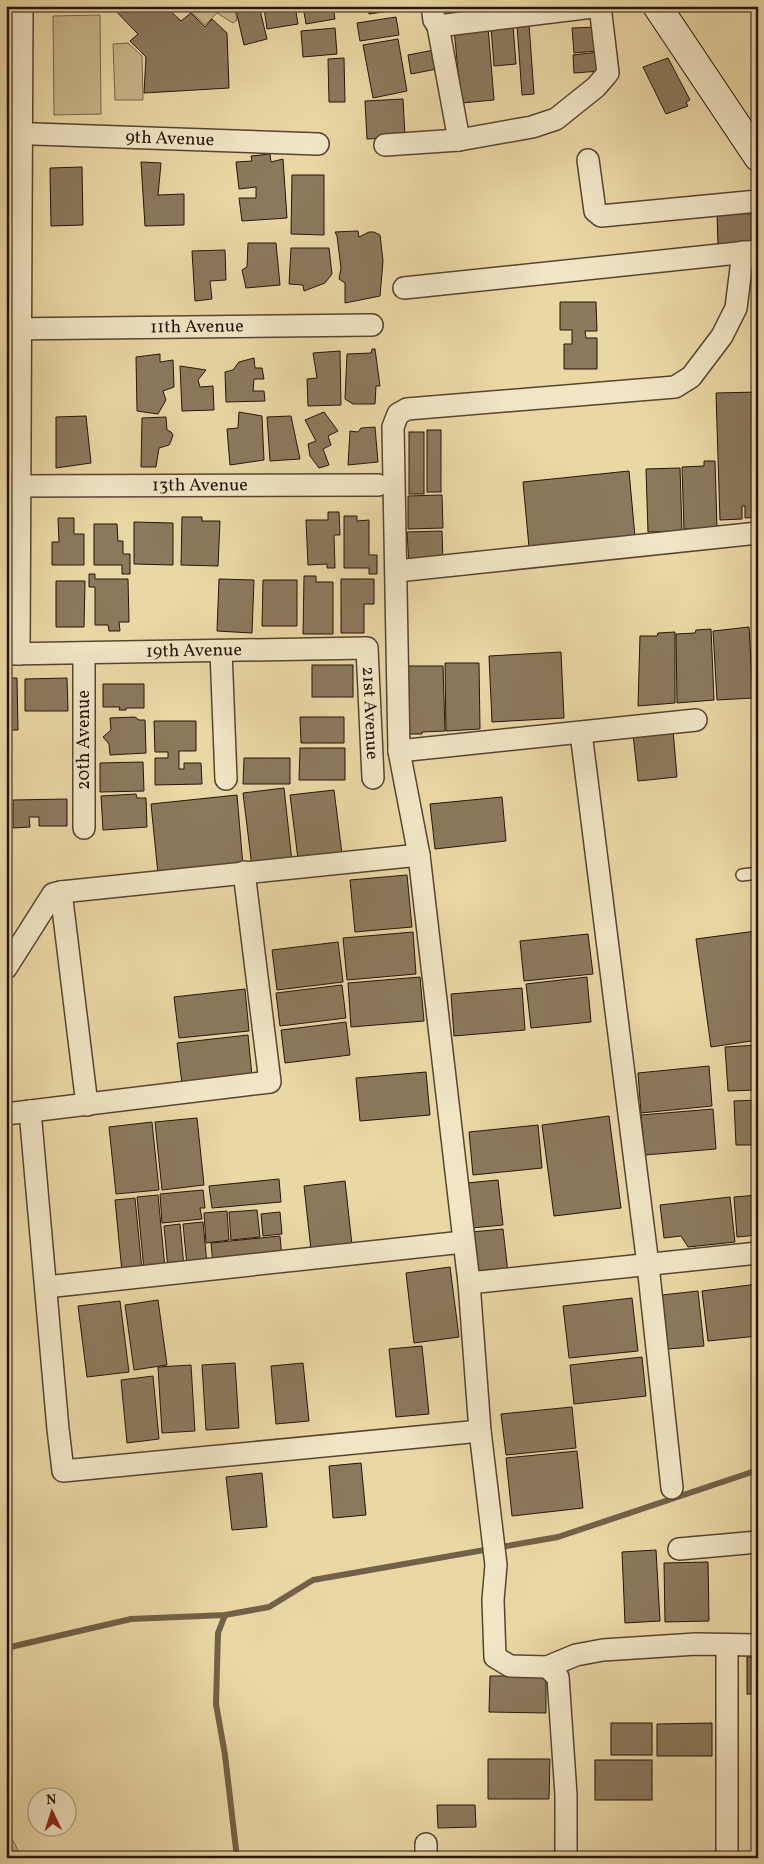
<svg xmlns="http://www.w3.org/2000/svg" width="764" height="1864" font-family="Vollkorn,serif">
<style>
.green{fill:#c8b68a;stroke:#76654c}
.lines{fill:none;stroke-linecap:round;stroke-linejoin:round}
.stream{stroke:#726149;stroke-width:6}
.building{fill:#8b795c;stroke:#25140d}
.lane-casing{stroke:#564533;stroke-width:14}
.street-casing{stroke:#564533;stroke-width:24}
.secondary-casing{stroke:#25140d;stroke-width:30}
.lane{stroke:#f1e5c4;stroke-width:11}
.street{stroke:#f1e5c4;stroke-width:21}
.secondary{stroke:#f1e5c4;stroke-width:28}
.labels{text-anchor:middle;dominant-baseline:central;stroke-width:4;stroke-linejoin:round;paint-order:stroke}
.street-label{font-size:18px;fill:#25140d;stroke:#f1e5c4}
</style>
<rect width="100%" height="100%" fill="#e9d7a4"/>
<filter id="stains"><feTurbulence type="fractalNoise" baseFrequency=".004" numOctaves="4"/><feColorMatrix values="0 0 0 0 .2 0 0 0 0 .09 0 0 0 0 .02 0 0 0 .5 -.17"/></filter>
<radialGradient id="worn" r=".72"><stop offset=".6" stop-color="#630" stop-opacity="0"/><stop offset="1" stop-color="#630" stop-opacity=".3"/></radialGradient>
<g class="green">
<polygon points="185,6 234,6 237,20 233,23 217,13 205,25"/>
<polygon points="100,15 101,114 54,115 53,16"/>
<polygon points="128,43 142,56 143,100 115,100 113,44"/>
<polygon points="6,1827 22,1858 6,1858"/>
</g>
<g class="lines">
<g class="stream">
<polyline points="225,1615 218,1633 216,1704 225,1755 237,1858"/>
<polyline points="6,1648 131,1619 225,1615 269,1607 313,1580 558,1537 758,1470"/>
</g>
</g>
<g class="building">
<polygon points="111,6 165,6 181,21 191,13 205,27 212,19 227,33 229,88 144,93 146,57 130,41 138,34"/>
<polygon points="235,6 259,6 267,39 244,45"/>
<polygon points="280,6 295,6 298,24 267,29 264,8"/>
<polygon points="303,6 333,6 335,19 306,24"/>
<polygon points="368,6 388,6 389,11 369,14"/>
<polygon points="440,6 464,6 464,12 441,14"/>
<polygon points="465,6 492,6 492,8 466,11"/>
<polygon points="396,17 399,35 360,41 357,23"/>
<polygon points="529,24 534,94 522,95 517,25"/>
<polygon points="513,26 516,64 494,66 491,27"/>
<polygon points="488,27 494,100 461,103 454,29"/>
<polygon points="595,27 597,51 574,53 572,28"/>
<polygon points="335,28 337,54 303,57 301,31"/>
<polygon points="398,39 407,91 373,98 363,45"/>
<polygon points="434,50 437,69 411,74 408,55"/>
<polygon points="600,52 601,71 574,73 573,55"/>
<polygon points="344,58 345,102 329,102 328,59"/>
<polygon points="668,58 690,100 686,102 688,106 666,114 643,67"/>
<polygon points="403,99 405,137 367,139 365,101"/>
<polygon points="270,154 271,162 283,159 287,218 242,221 239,198 256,198 256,187 239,189 236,162 252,161 251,156"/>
<polygon points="141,162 161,163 158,195 184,194 184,225 145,226"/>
<polygon points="82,167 83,225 51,226 50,168"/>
<polygon points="292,175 324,175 324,235 291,234"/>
<polygon points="746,209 747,214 758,213 758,242 718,245 717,212"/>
<polygon points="358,231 359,237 369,232 374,232 380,235 383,261 380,296 345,303 345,283 339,279 341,268 337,236 335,232"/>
<polygon points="248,243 276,243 280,285 246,288 242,270 247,267"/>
<polygon points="291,248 329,248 332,274 325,283 304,291 303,285 289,284"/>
<polygon points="225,250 226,280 210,281 212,299 195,301 192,251"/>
<polygon points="560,302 596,302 597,331 585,331 586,338 597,338 597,369 564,369 564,344 572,344 572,330 560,330"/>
<polygon points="372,349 375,349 380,386 376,386 375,404 353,404 345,399 347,354 371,353"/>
<polygon points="340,351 341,405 308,406 307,379 317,378 313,353"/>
<polygon points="160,354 160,362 173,360 174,387 163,391 166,400 158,414 137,411 136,357"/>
<polygon points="254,358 255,368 262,368 264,379 254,379 253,391 264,391 265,401 226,402 225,372 233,370 239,362"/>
<polygon points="180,366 206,370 198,380 200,387 213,386 214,410 182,411"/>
<polygon points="758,392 758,517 745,518 745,506 742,506 742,519 720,520 716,393"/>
<polygon points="239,412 262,416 264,460 230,465 227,429 238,428"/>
<polygon points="324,412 338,431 328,436 331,445 323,449 329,465 319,468 310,456 308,444 316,441 305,420"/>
<polygon points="86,416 91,463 56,468 56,417"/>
<polygon points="291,416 300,459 270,461 267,417"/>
<polygon points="166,417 167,430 171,432 173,435 171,441 169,445 159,448 156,467 141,467 142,418"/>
<polygon points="375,427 378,462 348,465 350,431 358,432 361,428"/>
<rect x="427" y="430" width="14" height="62"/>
<rect x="409" y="432" width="15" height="62"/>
<polygon points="704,461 715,461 717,528 684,529 682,467 704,466"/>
<polygon points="680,468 682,531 648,532 646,469"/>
<polygon points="629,471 635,537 529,547 523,482"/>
<polygon points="442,495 443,528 408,529 408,496"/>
<polygon points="328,512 339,512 340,535 334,535 335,568 327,568 327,564 308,565 306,520 328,520"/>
<polygon points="344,516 357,516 357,521 369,520 369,555 377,555 377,574 369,574 369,568 344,568"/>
<polygon points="182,517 202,517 202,521 220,521 218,566 181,565"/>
<polygon points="58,518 74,518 74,534 84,534 84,565 52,565 52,542 59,542"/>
<polygon points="134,522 173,523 173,565 134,564"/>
<polygon points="94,524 117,524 118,541 123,541 123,554 130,554 130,574 122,574 122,565 94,565"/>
<polygon points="442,531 443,562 409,565 407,532"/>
<polygon points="89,574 95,574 95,579 128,579 129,622 119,622 120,631 109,631 108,625 95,625 95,587 89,587"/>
<polygon points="304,576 316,576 316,582 333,582 333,634 303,634"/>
<polygon points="219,579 254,580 252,633 217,631"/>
<polygon points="341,579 374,579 374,604 364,604 364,633 341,633"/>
<polygon points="263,580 297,580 297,626 262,626"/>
<polygon points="56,581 85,581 84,627 56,627"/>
<polygon points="749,627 753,698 717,700 713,631"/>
<polygon points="711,629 714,700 677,703 676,634 695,633 696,630"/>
<polygon points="675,632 675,703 638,706 640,636 657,636 658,633"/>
<polygon points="561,652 564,718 492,722 489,656"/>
<polygon points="445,663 479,663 480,729 446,731"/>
<rect x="312" y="665" width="41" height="32"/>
<polygon points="407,666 443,666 445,731 422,732 422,734 408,734"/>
<polygon points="7,678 17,678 18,730 6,730"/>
<polygon points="67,678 68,711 25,711 25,679"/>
<polygon points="103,684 144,684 144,708 126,708 126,710 119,710 120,707 103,707"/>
<polygon points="135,717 139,720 145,720 146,753 110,755 109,744 103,737 111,730 110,718"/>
<polygon points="300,717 344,717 344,743 301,743"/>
<polygon points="154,721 196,721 196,751 179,751 179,769 184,769 184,763 201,763 202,784 155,785 155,758 168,758 168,752 155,752"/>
<polygon points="673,730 677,777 638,781 633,734"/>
<polygon points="300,748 345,748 345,780 299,780"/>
<polygon points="244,758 290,758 290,784 243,784"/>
<polygon points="143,762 144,791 100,792 100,763"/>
<polygon points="284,788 292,862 252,867 243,793"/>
<polygon points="334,790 342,854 298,859 290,795"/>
<polygon points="136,794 137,798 146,798 147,827 103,830 101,796"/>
<polygon points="237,795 243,866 158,874 151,804"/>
<polygon points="502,797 506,841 435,849 430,804"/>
<polygon points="67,799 67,826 39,826 39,817 29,817 30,827 13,828 13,800"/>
<polygon points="407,875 412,927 355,932 350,880"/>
<polygon points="756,931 758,947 758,1040 711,1047 696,939"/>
<polygon points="413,932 416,974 347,980 343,938"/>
<polygon points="588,934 593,974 524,981 520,941"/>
<polygon points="338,942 343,982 277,990 272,950"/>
<polygon points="420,977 424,1021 351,1027 348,983"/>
<polygon points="587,977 591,1022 531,1028 526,984"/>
<polygon points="342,985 346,1018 280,1026 276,993"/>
<polygon points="522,988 525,1030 454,1036 451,994"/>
<polygon points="245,989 249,1031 179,1038 174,997"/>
<polygon points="346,1022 350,1055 285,1063 281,1030"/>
<polygon points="248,1035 252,1076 182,1084 177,1043"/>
<polygon points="758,1045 758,1090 728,1091 725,1047"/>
<polygon points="709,1066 712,1106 641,1113 638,1073"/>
<polygon points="426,1072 430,1115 360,1121 356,1078"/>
<polygon points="758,1100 758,1145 736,1145 734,1101"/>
<polygon points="713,1109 716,1149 645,1155 641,1115"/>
<polygon points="609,1116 621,1208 554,1216 542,1125"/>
<polygon points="197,1118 204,1185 162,1190 155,1122"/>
<polygon points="152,1122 159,1190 116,1194 109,1127"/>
<polygon points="538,1125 542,1168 473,1175 469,1132"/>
<polygon points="279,1179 281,1202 212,1208 209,1186"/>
<polygon points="498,1180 503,1225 471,1228 467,1183"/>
<polygon points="345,1181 352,1245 311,1250 304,1186"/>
<polygon points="203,1190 205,1208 200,1208 202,1219 162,1223 160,1194"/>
<polygon points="158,1195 165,1268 144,1270 137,1197"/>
<polygon points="758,1195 758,1235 737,1237 734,1197"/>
<polygon points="730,1197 735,1242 688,1247 681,1236 664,1238 660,1205"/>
<polygon points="135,1198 142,1270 122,1272 115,1200"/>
<polygon points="257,1210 260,1237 231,1240 229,1212"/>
<polygon points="227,1211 229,1240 206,1243 204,1213"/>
<polygon points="280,1212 282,1234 263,1236 261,1214"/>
<polygon points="203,1222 207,1264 187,1266 183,1224"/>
<polygon points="180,1224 184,1267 168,1269 164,1226"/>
<polygon points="503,1229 508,1273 477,1277 472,1232"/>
<polygon points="280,1236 282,1258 213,1264 211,1243"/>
<polygon points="450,1267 459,1337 414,1343 406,1273"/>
<polygon points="758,1284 758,1336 708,1341 702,1291"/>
<polygon points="698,1291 704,1346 668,1349 662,1295"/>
<polygon points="632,1298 638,1351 569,1358 563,1306"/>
<polygon points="158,1300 167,1365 134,1370 125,1305"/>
<polygon points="120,1301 129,1372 87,1377 78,1306"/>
<polygon points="422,1346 429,1414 396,1417 389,1349"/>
<polygon points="642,1357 646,1396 574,1404 570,1365"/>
<polygon points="235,1363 239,1428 206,1430 202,1365"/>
<polygon points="303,1363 309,1421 276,1424 271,1366"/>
<polygon points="191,1365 195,1431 162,1433 158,1367"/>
<polygon points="153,1376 159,1439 127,1443 121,1380"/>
<polygon points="572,1407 576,1448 506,1455 501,1414"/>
<polygon points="577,1451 583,1508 512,1516 506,1458"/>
<polygon points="361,1463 366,1515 333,1518 329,1466"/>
<polygon points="262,1473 267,1527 232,1530 226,1477"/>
<polygon points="656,1550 660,1621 625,1623 622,1552"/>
<polygon points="708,1562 709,1621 665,1622 664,1563"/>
<rect x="747" y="1657" width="11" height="37"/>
<polygon points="490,1676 546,1676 546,1713 489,1712"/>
<rect x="611" y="1723" width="41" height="32"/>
<polygon points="712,1723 712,1756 657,1756 657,1724"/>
<polygon points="488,1759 550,1759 549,1799 488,1799"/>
<rect x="595" y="1760" width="57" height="40"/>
<polygon points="437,1805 475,1805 476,1827 438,1828"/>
</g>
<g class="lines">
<defs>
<polyline id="lane" points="742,875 758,873"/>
<g id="street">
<polyline points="432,6 434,20 438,26"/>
<path id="s1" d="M6 133 318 144"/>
<polyline points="459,140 438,26 601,6"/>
<polyline points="385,145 459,140 532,127 556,119 596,87 608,73 600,6"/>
<polyline points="588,160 595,211 601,216 758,201"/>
<polyline points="404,288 757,251"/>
<path id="s2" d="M6 329 372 325"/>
<path id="s3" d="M6 486 378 485"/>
<polyline points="397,571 758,533"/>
<polyline points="221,651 226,779"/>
<polyline points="84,653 84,828"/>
<path id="s4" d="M6 654 367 648 373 778"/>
<polyline points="19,654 22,6"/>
<polyline points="581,733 648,1265 672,1488"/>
<polyline points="399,751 696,720"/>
<polyline points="61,892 87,1105"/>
<polyline points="6,968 53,894 61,892 419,855"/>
<polyline points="30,1111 58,1429 63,1471 480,1431"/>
<polyline points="6,1114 270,1082 244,872"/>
<polyline points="469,1283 419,855 399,751 393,427 398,414 407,409 675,387 691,377 722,336 736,308 743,252"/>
<polyline points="46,1287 463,1242"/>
<polyline points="679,1549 758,1542"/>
<polyline points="547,1667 576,1655 603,1650 696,1644 758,1645"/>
<polyline points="426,1858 426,1844"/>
<polyline points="566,1858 566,1795 558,1677 547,1667 510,1666 495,1657 493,1600 496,1565 480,1431 469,1283 758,1253"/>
<polyline points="727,1858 727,1645"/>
</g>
<polyline id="secondary" points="657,6 758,157"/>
</defs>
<use href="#lane" class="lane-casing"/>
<use href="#street" class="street-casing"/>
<use href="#secondary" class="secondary-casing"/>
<use href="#lane" class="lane"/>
<use href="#street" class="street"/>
<use href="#secondary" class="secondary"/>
</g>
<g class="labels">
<g class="street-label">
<text stroke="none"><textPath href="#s1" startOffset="164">9th Avenue</textPath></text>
<text stroke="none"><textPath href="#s2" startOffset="191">11th Avenue</textPath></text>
<text stroke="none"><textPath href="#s3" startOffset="194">13th Avenue</textPath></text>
<text stroke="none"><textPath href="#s4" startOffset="188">19th Avenue</textPath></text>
<text stroke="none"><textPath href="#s4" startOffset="426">21st Avenue</textPath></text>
<text transform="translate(84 740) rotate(-90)">20th Avenue</text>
</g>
</g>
<rect width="764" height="1864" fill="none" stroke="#e9d7a4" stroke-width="25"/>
<rect x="8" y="8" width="749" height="1849" fill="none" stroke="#25140d" stroke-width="2.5"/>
<rect x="12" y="12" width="739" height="1839" fill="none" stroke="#25140d"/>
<g transform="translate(52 1812) rotate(356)"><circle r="24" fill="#f1e5c4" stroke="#9f917b"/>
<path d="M0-4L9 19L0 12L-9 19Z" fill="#8f2418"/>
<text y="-8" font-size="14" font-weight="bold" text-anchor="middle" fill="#25140d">N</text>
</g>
<rect width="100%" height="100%" filter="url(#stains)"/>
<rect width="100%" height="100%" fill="url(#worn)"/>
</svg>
